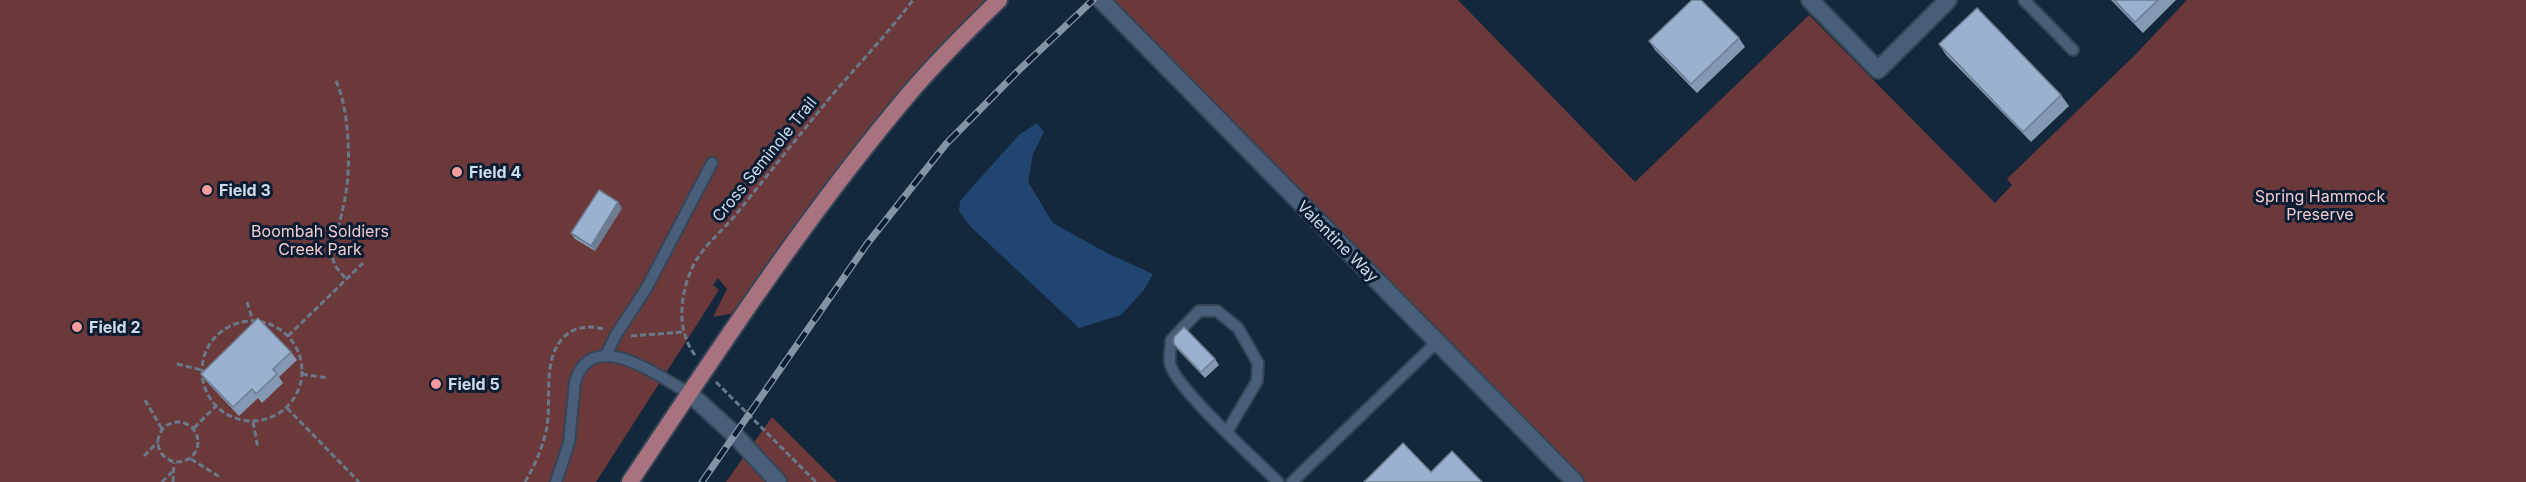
<svg xmlns="http://www.w3.org/2000/svg" width="2526" height="482" font-family="Inter,sans-serif">
<style>
.green{fill:#6c393b}
.water{fill:#204570}
.lines{fill:none;stroke-linecap:round;stroke-linejoin:round}
.service-casing{stroke:#364457;stroke-width:14}
.minor-casing{stroke:#364457;stroke-width:20}
.primary-casing{stroke:#364457;stroke-width:20}
.path{stroke:#68798c;stroke-width:3;stroke-dasharray:6 3;stroke-linecap:butt}
.service{stroke:#495f79;stroke-width:10}
.minor{stroke:#495f79;stroke-width:16}
.primary{stroke:#a8737f;stroke-width:16}
.rail-casing{stroke:#8494a6;stroke-width:7}
.rail{stroke:#0a1d33;stroke-width:4.5;stroke-dasharray:14;stroke-linecap:butt}
.wall{fill:#8499b2}
.shaded-wall{fill:#6c7d91}
.building{fill:#9ab2cf;stroke:#6c7d91;stroke-width:1.5}
.poi-dot{fill:#f59b9c;stroke:#0a1d33;stroke-width:2}
.labels{text-anchor:middle;dominant-baseline:central;stroke-width:6;stroke-linejoin:round;paint-order:stroke}
.street-label{font-size:16px;fill:#cedbea;stroke:#0a1d33}
.poi-label{font-size:16px;font-weight:bold;fill:#cedbea;stroke:#0a1d33;text-anchor:start}
.park-label{font-size:16px;fill:#f4cbcb;stroke:#0a1d33}
</style>
<rect width="100%" height="100%" fill="#13273d"/>
<g class="green">
<polygon points="0,0 987,0 903,87 811,204 734,313 713,317 727,289 718,278 713,285 719,290 596,482 0,482"/>
<polygon points="1101,0 1458,0 1635,182 1809,15 1995,203 2012,185 2007,179 2136,54 2187,0 2526,0 2526,482 1578,482"/>
<polygon points="772,417 837,482 726,482"/>
</g>
<polygon class="water" points="1037,123 1044,132 1033,154 1028,182 1053,223 1107,253 1153,274 1144,290 1121,315 1079,328 970,226 959,211 960,201 973,186 1019,135"/>
<g class="lines">
<defs>
<g id="service">
<polyline points="2024,0 2073,50"/>
<polyline points="606,355 617,333 646,289 712,163"/>
<path d="M1227 432 1257 381 1258 363 1238 328 1217 311H1199L1171 340C1171 347 1169 356 1170 363 1174 387 1257 461 1278 482"/>
<path d="M556 482 569 443 575 382C592 325 659 377 689 393"/>
<polyline points="1292,482 1437,342"/>
</g>
<g id="minor">
<polyline points="1101,0 1575,482"/>
<polyline points="1810,0 1878,70 1948,0"/>
<polyline points="689,393 734,434 778,482"/>
</g>
<path id="primary" d="M630 482C718 350 806 216 908 95 936 62 968 30 999 0"/>
</defs>
<use href="#service" class="service-casing"/>
<use href="#minor" class="minor-casing"/>
<use href="#primary" class="primary-casing"/>
<g class="path">
<path d="M336 81C349 108 351 163 346 192 343 214 335 235 332 256L335 266 346 279"/>
<polyline points="247,302 253,321"/>
<circle cx="252" cy="371" r="50"/>
<polyline points="288,336 363,263"/>
<polyline points="631,336 683,332"/>
<path d="M695 355C676 330 680 295 692 268 702 246 724 230 738 212 770 172 801 133 833 94 860 63 888 33 913 0"/>
<polyline points="177,364 202,370"/>
<polyline points="302,374 327,378"/>
<polyline points="716,382 816,482"/>
<polyline points="145,400 162,429"/>
<polyline points="287,408 359,482"/>
<circle cx="178" cy="442" r="20"/>
<polyline points="253,422 258,448"/>
<polyline points="194,428 216,406"/>
<polyline points="144,456 158,442"/>
<polyline points="191,459 220,477"/>
<polyline points="162,482 172,472"/>
<polyline points="173,482 174,463"/>
<path d="M525 482C535 465 544 445 547 426 552 396 540 349 572 331 582 326 592 326 603 329"/>
</g>
<use href="#service" class="service"/>
<use href="#minor" class="minor"/>
<use href="#primary" class="primary"/>
<defs>
<polyline id="rail" points="702,482 867,244 946,144 1018,71 1093,0"/>
</defs>
<use href="#rail" class="rail-casing"/>
<use href="#rail" class="rail"/>
</g>
<g class="wall">
<polygon points="2111,0 2176,0 2143,33"/>
<polygon points="1739,38 1745,47 1697,93 1655,50 1649,41"/>
<polygon points="1939,44 2061,95 2069,106 2031,142 1946,55"/>
<polygon points="622,208 595,251 575,239 571,233"/>
<polygon points="1174,344 1215,359 1219,365 1205,378 1178,350"/>
<polygon points="291,352 297,360 279,377 283,383 262,403 258,398 239,416 207,382 201,374"/>
</g>
<polygon class="shaded-wall" points="618,202 622,208 595,251 591,246"/>
<g class="building">
<polygon points="1692,0 1701,0 1739,38 1691,84 1649,41"/>
<polygon points="2114,0 2158,0 2135,22"/>
<polygon points="1977,8 2061,95 2023,132 1939,44"/>
<polygon points="599,190 618,202 591,246 571,233"/>
<polygon points="258,318 291,352 273,369 277,374 256,394 252,389 233,407 201,374"/>
<polygon points="1184,327 1215,359 1201,372 1174,344 1174,337"/>
<polygon points="1403,443 1431,472 1452,451 1482,482 1364,482"/>
</g>
<g class="poi-dot">
<circle cx="457" cy="172" r="6"/>
<circle cx="207" cy="190" r="6"/>
<circle cx="77" cy="327" r="6"/>
<circle cx="436" cy="384" r="6"/>
</g>
<g class="labels">
<g class="street-label">
<text transform="translate(764 159) rotate(-51)">Cross Seminole Trail</text>
<text transform="translate(1338 241) rotate(45)">Valentine Way</text>
</g>
<g class="poi-label">
<text x="469" y="172">Field 4</text>
<text x="219" y="190">Field 3</text>
<text x="89" y="327">Field 2</text>
<text x="448" y="384">Field 5</text>
</g>
<g class="park-label">
<text x="2320" y="196">Spring Hammock<tspan x="2320" dy="18">Preserve</tspan></text>
<text x="320" y="231">Boombah Soldiers<tspan x="320" dy="18">Creek Park</tspan></text>
</g>
</g>
</svg>
